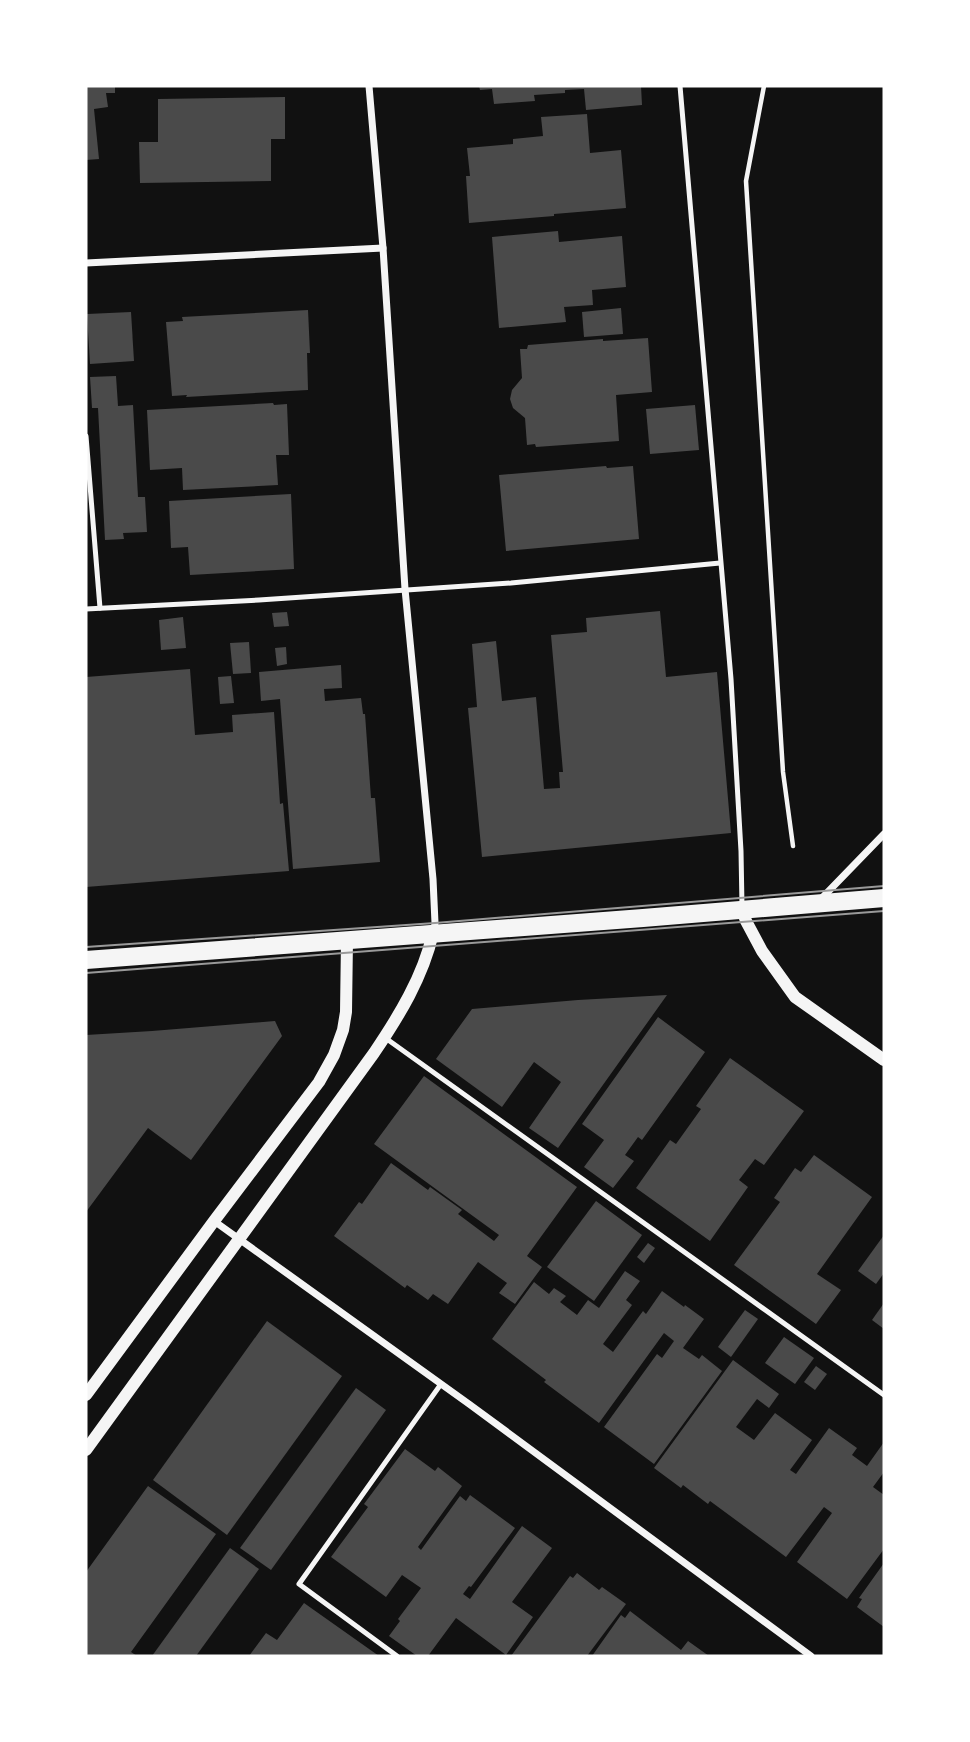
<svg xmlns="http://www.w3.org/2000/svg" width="970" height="1742" font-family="Overpass,sans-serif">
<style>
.building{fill:#4a4a4a}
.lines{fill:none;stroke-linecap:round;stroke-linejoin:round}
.path{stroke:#f5f5f5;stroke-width:4.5}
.service{stroke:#f5f5f5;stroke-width:5}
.minor{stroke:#f5f5f5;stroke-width:7}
.tertiary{stroke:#f5f5f5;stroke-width:12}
.primary{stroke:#f5f5f5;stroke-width:18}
.tram{stroke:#9a9a9a;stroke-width:2}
</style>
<rect width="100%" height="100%" fill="#111"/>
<g class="building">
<polygon points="86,86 115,86 115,93 106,93 108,107 94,109 99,159 86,160"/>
<polygon points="479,86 641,86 642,105 586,110 584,89 565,90 565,93 534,95 535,101 494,104 492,89 480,90"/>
<polygon points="285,97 285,139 271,139 271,181 140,183 139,142 158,142 158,99"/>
<polygon points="587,114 590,153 621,150 626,208 554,214 554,216 469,223 466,176 470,176 467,148 513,144 513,139 543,136 541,117"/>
<polygon points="558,231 559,242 622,236 626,287 592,290 593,305 564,307 566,322 499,328 492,237"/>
<polygon points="621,308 623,334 584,337 582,312"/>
<polygon points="308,310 310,353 307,353 308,390 186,397 187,395 172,396 166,322 183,321 182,317"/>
<polygon points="131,312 134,361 90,364 87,314"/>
<polygon points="648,338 652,392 616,395 619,441 536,447 535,444 527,445 525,418 513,408 510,399 512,390 522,378 520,349 527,349 528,345 603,339 603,341"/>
<polygon points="116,376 118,406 133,405 138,497 145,497 147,532 123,533 124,539 105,540 98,408 92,408 90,377"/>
<polygon points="273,403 274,405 287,404 289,455 276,455 278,485 183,490 182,468 150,470 147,410"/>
<polygon points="695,405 699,450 650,454 646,409"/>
<polygon points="606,466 607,468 633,466 639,539 506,551 499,475"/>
<polygon points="291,494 294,569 190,575 188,547 171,548 169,501"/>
<polygon points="660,611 666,677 717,672 731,833 482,857 468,708 477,707 472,644 496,641 502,701 536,697 544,789 560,788 559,772 563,772 551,635 587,632 586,618"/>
<polygon points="287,612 289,626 274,627 272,613"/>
<polygon points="183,617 186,648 161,650 159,620"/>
<polygon points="249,642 251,673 233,674 230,643"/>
<polygon points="286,647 287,664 277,666 275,648"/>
<polygon points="341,665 342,688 324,689 325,701 361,698 363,714 365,714 371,798 375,798 380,862 293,869 280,699 261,701 259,672"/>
<polygon points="190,669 195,735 233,732 232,715 274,712 280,804 283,803 289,871 86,887 86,677"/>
<polygon points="231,676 234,703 220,704 218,677"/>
<polygon points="667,995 558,1148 529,1128 561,1082 534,1062 502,1107 436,1059 472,1009 578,1000"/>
<polygon points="658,1017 705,1052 642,1140 638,1137 625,1155 634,1161 613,1188 584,1167 604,1140 582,1124"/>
<polygon points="275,1021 282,1036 191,1160 148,1128 86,1212 86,1035 152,1031"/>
<polygon points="730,1058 804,1111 764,1165 755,1159 739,1180 748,1187 710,1241 636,1188 670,1140 676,1144 701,1109 696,1106"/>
<polygon points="424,1076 577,1187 527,1256 542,1267 515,1304 499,1293 507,1283 478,1262 448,1304 433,1294 428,1300 407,1285 405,1288 334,1236 359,1202 362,1204 391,1163 428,1190 430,1187 462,1210 458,1214 494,1241 499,1235 374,1144"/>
<polygon points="814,1155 872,1197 817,1274 841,1290 816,1324 734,1265 780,1202 774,1198 795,1168 801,1172"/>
<polygon points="596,1201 642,1235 594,1301 547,1267"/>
<polygon points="884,1235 884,1273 876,1284 858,1271"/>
<polygon points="648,1243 655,1248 644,1263 637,1257"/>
<polygon points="625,1271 640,1281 626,1300 632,1305 603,1344 613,1352 643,1311 646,1314 662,1291 684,1307 685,1305 704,1319 683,1348 699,1359 702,1355 722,1371 654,1464 604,1427 657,1354 662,1358 674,1341 664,1333 599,1423 544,1382 546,1380 492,1339 534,1282 549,1294 554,1288 566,1296 560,1302 577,1315 588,1300 599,1308"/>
<polygon points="884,1303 884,1329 872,1320"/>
<polygon points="745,1310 758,1319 731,1357 718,1347"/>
<polygon points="267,1321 342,1376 227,1535 153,1480"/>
<polygon points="784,1337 814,1358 795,1384 765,1363"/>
<polygon points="733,1360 779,1394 769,1408 757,1399 736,1427 754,1440 775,1413 812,1440 790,1470 796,1474 829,1428 857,1448 852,1455 867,1466 884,1442 884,1472 873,1487 884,1495 884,1549 847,1599 797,1562 832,1513 824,1507 786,1557 710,1501 708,1504 683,1485 681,1488 654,1468"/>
<polygon points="816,1366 827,1374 815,1390 804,1382"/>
<polygon points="356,1388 386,1410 271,1570 240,1548"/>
<polygon points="405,1449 435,1471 438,1467 462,1486 418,1547 421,1550 460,1496 466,1501 470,1495 515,1528 471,1587 469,1586 463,1594 470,1599 522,1526 552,1548 512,1602 533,1617 506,1655 456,1618 428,1656 417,1656 389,1636 400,1621 398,1619 421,1588 402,1575 386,1597 331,1557 368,1507 364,1504"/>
<polygon points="148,1486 216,1534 131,1652 137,1656 86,1656 86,1572"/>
<polygon points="230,1548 259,1569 196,1656 152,1656"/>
<polygon points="884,1563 884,1627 857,1607 862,1599 859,1598"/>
<polygon points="577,1573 599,1590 602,1587 626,1604 587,1656 511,1656 570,1576 573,1578"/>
<polygon points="304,1603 379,1656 249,1656 266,1633 277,1640"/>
<polygon points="630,1611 681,1650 688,1641 709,1656 592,1656 621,1615 625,1618"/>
</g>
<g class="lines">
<polyline class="path" points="764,86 746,181 783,772 793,846"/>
<g class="service">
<polyline points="680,86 731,679 741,851 742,906"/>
<polyline points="86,436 100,608"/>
<polyline points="86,609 259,600 511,583 720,563"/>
<polyline points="384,1037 884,1395"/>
<polyline points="397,1656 299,1584 441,1384"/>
</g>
<g class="minor">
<polyline points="369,86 383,248 405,589 433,879 435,923 434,932"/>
<polyline points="86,263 383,248"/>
<polyline points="821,899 884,834"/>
<polyline points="214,1221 469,1404 811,1656"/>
</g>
<g class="tertiary">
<polyline points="742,909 746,921 762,951 795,997 884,1060"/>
<polyline points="86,1395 214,1221 319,1082 334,1055 343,1030 346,1012 347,940"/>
<path d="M86 1450 374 1053C399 1016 423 977 433 933"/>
</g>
<polyline class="primary" points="86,960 643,918 884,898"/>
<g class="tram">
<polyline points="86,947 435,923 884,886"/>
<polyline points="86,973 884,911"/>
</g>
</g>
<rect width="970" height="1742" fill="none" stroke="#ffffff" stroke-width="175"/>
</svg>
